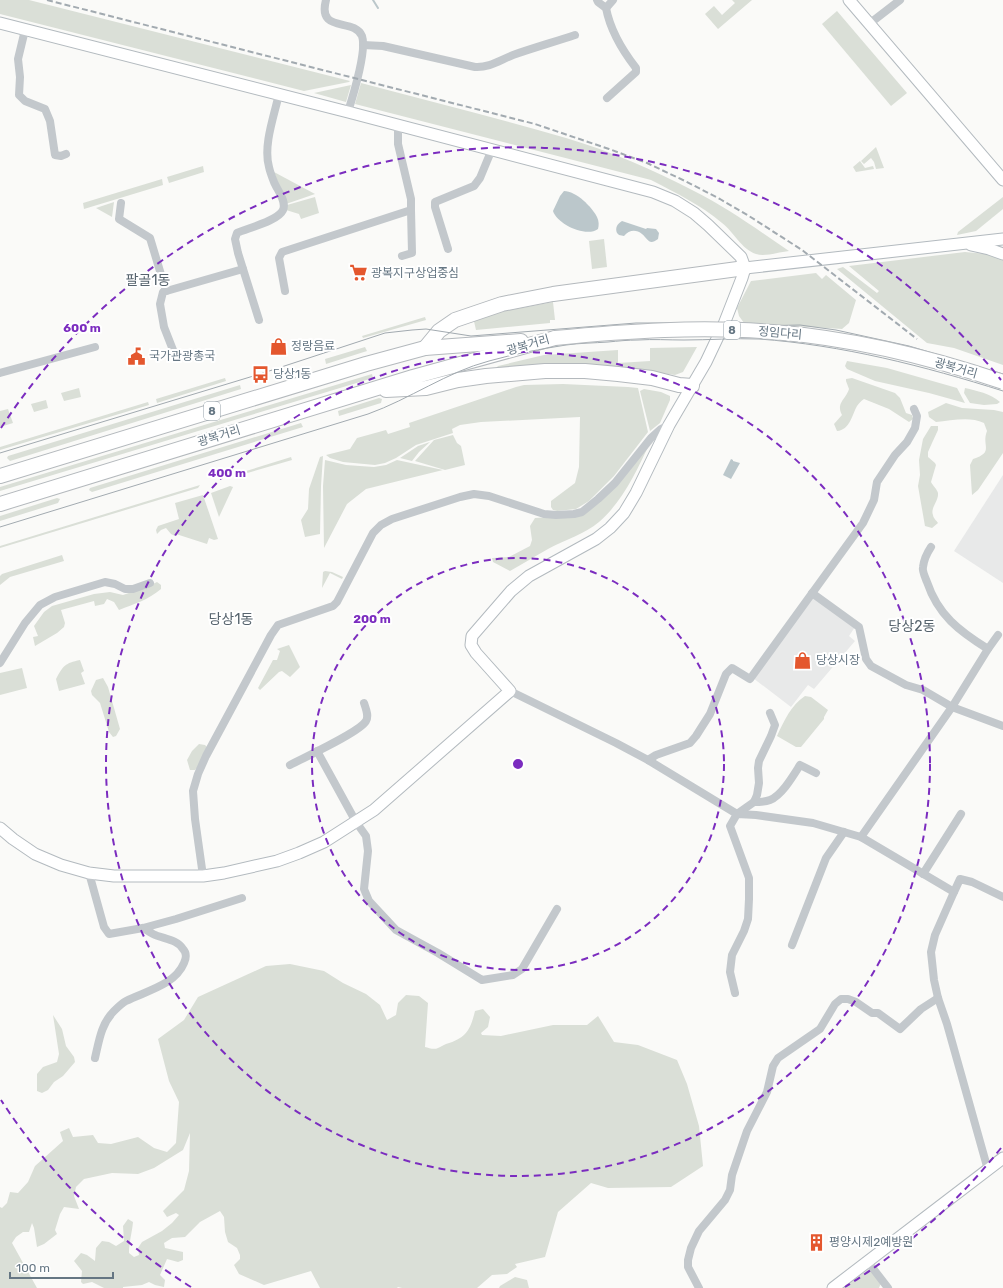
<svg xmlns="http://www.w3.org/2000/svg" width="1003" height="1288" font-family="Rubik,'Noto Sans KR',sans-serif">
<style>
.built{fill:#e8e9e9}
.green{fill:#dadfd7}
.water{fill:#bbc7cb}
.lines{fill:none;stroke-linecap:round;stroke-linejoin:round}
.stream{stroke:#bbc7cb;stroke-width:2}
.secondary-casing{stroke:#b3babf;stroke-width:13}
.highway-casing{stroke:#b4b9bd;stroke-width:16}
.street{stroke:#c3c8cc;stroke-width:8}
.secondary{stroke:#fff;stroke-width:11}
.highway{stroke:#fff;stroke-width:14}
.tram{stroke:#a2aab0;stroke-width:1}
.rail{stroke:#a2aab0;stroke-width:2;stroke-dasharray:6 3;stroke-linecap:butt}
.highway-bridge-casing{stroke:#b4b9bd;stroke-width:16;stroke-linecap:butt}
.highway-bridge{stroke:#fff;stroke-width:14}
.ring{fill:none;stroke:#7b2cbf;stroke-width:2;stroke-dasharray:7 5}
.labels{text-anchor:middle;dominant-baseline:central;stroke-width:4;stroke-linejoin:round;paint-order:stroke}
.shield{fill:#fff;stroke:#939fa8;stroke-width:1}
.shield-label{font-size:11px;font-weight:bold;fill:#657683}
.poi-label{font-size:12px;fill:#657683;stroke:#fff;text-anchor:start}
.street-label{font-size:12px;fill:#657683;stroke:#fff}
.quarter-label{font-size:14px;fill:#57646e;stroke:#fff}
.centre{fill:#7b2cbf;stroke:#fff;stroke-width:2}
.ring-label{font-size:12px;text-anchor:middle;font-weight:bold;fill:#7b2cbf;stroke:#fff;stroke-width:4;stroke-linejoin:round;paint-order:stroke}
</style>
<rect width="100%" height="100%" fill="#fafaf8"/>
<g class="built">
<polygon points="1003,475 1003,583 954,551"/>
<polygon points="812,597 855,627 849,636 855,641 814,689 808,685 791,707 753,678"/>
</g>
<g class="green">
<polygon points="0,0 29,0 350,81 349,82 304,91 0,14"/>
<polygon points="732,0 752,0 718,29 705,14 714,6 722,15 735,3"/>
<polygon points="837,11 907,93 891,106 822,24"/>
<path d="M361 83C429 101 498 118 566 138 610 151 654 170 694 191 728 208 758 230 789 251 779 252 765 257 756 254 741 249 734 232 722 223 701 205 676 193 651 180L355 104Z"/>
<polygon points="351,85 346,102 314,93"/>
<polygon points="876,147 884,168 876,169 874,162 871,158 864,164 861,161"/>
<polygon points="860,161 865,168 873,166 874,169 856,172 853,167"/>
<polygon points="203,166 204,172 169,183 167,177"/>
<polygon points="274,172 315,194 286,204"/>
<polygon points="162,179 163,185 84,209 83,203"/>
<polygon points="315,197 319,213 301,219 299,214 286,210 287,205"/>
<polygon points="1003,197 1003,209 976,231 957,235 958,232"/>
<polygon points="114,202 112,217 96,208"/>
<polygon points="604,239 607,267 592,269 589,241"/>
<polygon points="965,252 987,254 1003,259 1003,365 954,348 927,343 837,269 843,267 877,293 879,291 849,266"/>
<polygon points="816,273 822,279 826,275 856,300 849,323 842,329 744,323 739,316 737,308 751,281"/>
<polygon points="553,302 555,320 550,320 550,323 476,330 473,317"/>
<polygon points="425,317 426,320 363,338 362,336"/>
<polygon points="365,347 367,351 326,364 325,359"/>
<polygon points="697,347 683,372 675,375 618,367 562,365 495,369 498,366 544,355 618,350 618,363 650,361 650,348"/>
<polygon points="847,361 887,368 957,388 965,403 929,393 875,381 847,369 845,366"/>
<polygon points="372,374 373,378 0,491 0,487"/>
<polygon points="225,378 226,381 157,403 156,399"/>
<path d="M852 378 895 393 900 398 906 413 912 415 913 419 909 422 889 409 864 399C861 401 859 403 857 406 852 415 850 430 837 431L834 424 842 415C836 402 845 401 849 389L846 381V379Z"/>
<polygon points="563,384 628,387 638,388 648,432 614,476 589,501 576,509 557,511 553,510 551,507 551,501 575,483 579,467 580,417 481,422 460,425 452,429 453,433 416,445 396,458 385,463 375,465 343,462 330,458 326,455 350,449 357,438 386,430 388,434 410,427 409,423 516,387 524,385"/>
<polygon points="240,385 241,389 10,461 7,458 8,456"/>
<polygon points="79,388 81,397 64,401 61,393"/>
<path d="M965 388C977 391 990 393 1000 402L997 404 984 405 970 403 964 393Z"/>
<polygon points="644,389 661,392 670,396 670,400 660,423 650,431 640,391"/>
<polygon points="379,398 382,399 381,403 339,416 338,411"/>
<polygon points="46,400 48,408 34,412 31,404"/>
<polygon points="148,402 149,405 0,450 0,447"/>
<path d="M946 403 962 408 994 410 1003 412V453L978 490 972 495 970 465 973 459C995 452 981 446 987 431L984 423C969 416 951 421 936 422L929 417 928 412Z"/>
<polygon points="8,409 13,423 0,427 0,411"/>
<polygon points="301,423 303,427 92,492 89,490 90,488"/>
<path d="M931 426H938V430L932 443 928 452V457L935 463 936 465 931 482C933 486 937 489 938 493 939 501 930 508 933 515 933 518 937 521 938 523L932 528 925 526 918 486 920 475 919 460 923 439Z"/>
<polygon points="453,435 457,443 461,446 465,465 445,470 415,461 434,440"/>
<polygon points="430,442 419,452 412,461 400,458 418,446"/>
<path d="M649 445C636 472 623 501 599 522 585 534 564 540 548 549 535 556 523 564 510 571L493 562 492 558 509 557 530 546 532 540 530 526 535 518 580 515Z"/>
<polygon points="323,456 321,486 320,534 305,537 301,520 308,509 309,489 320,457"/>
<polygon points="291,457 292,460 244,474 243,472"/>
<polygon points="325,460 346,465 374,467 386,465 397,460 443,470 366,489 347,504 324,548 323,486"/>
<polygon points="200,485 198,488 0,548 0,546"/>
<polygon points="230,486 233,487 219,517 211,493"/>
<polygon points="203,495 218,539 214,540 209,538 207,544 176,534 175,536 171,534 166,528 161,530 157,534 156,530 158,526 179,519 175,503"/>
<polygon points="57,498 60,499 58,503 0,521 0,516"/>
<polygon points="62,555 64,561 10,577 0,585 0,576 2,574"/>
<polygon points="325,571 332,572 343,577 342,579 330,573 322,588 323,572"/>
<path d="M157 582 161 585V589C148 600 134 604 119 610L114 602 107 599 104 604 95 606 94 601 61 610 65 623 64 627 57 633 35 646 33 637 38 636 34 626 44 612 52 606 94 594 110 592 123 595 149 586Z"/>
<polygon points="289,645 300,667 290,677 282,671 279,672 260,690 258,688 273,660 277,660 280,651 277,649"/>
<path d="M80 660 84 671 81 673 85 684 59 691 56 679C63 666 65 663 80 660Z"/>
<polygon points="22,668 27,688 0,695 0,673"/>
<polygon points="103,678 108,687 120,729 116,736 113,737 109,732 100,703 92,695 91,691 96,680"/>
<path d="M805 696 811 697 828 710 824 717V719L801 747H796L777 736C784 721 791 705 805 696Z"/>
<polygon points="199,744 205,745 208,748 199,766 195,770 190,770 187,760 192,751"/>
<path d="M290 964 324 971 343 983 366 994 380 1005 387 1020 396 1015 398 1003 406 995 419 996 428 1003 425 1047C429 1048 434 1050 438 1048 441 1047 443 1045 446 1044 466 1038 470 1031 475 1011L483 1009 490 1017 488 1027 481 1033 482 1035 501 1036 553 1025H587L598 1016 614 1042 638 1045 677 1060 687 1084 699 1126 703 1166 671 1187 608 1188 591 1183 558 1212 545 1257 515 1264 517 1267 507 1274 492 1275 477 1288H402L398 1287 397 1288H320L311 1271 264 1285 239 1274 234 1265 240 1259V1255L237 1248 228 1242 225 1232 224 1217 220 1211 200 1222 185 1237 172 1238 164 1243 165 1248 183 1252V1260L178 1262 167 1259 160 1275 165 1280 164 1287 155 1285 149 1282 142 1285 123 1287V1288H104L92 1282 83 1284 81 1282 82 1271 74 1261 81 1253 87 1255 95 1261 96 1248 102 1241 109 1242 116 1246 124 1241 123 1226 128 1219 133 1222C132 1233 129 1242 129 1253L134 1257 139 1255 138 1248 142 1242 162 1231 172 1223 179 1215 176 1213 167 1217 163 1211 184 1190 189 1171 190 1133 183 1150 154 1168 138 1174 112 1173 84 1179 76 1187 74 1196 79 1209 64 1207 60 1214 55 1230 57 1234 44 1244 37 1247 34 1228 32 1223 29 1232H23L16 1237 12 1243 37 1288H0V1207L2 1208 7 1203 10 1192 18 1193 28 1182 35 1166 63 1141 60 1132 69 1128 73 1137 93 1135 98 1143 111 1144 138 1137 154 1148 167 1152 176 1143 179 1102 169 1081 158 1039 184 1020 198 997 266 966Z"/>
<polygon points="53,1015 62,1029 66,1046 74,1057 75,1062 63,1076 54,1082 48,1090 42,1093 37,1091 37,1074 43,1067 57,1062 59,1054"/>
<polygon points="869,1269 881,1283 879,1288 842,1288"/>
<polygon points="515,1277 527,1280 529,1288 499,1288 500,1286"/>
</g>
<g class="water">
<path d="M564 191C576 191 592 207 597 217 599 221 599 225 598 229 586 238 557 224 553 211L560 196Z"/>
<path d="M622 221 646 229 647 228 656 229 659 233 658 239C649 246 648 239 642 234 636 229 629 230 624 236L619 235 617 233C615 228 617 224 622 221Z"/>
<polygon points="731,459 733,460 733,461 740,463 731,479 723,475"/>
</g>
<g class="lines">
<polyline class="stream" points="373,0 378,8"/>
<defs>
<g id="secondary">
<polyline points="849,0 1003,180"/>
<polyline points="0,23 348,112 653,192 675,201 694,213 708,225 741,257 745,268 742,278 724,324 706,362 669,425 636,493 624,513 610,528 596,539 529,576 511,591 472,636 471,645 476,653 510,691 374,810 324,842 299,853 277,861 224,873 203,876 114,876 89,873 61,865 35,854 13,839 0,828"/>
<polyline points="971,245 989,249 1003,254"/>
<polyline points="745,268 1003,239"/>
<polyline points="833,1288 1003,1158"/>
</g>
<g id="highway">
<polyline points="425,348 439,331 455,320 502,304 553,294 745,268"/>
<polyline points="386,390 426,388 458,380 486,376 545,371 585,371 618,374 652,378 679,385 692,386"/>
<polyline points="0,476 366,364 425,348 521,341"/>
<polyline points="0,504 413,377 555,338"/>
</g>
</defs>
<use href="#secondary" class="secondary-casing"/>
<use href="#highway" class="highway-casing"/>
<g class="street">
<path d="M326 0C317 34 354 17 362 36 367 50 353 96 348 112"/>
<path d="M597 0 598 2 606 8C610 29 622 50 636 68V72L607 98"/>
<polyline points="606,8 613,0"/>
<polyline points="869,24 900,0"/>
<polyline points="25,30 18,59 20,77 19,95 25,101 45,109 50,121 55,155 61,156 66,154"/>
<path d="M363 45 383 46 475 67C489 68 500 60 513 55 533 48 554 42 575 35"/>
<polyline points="121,203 119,219 150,238 166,291"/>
<polyline points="448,249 435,207 435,202 474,186 480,178 492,149"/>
<polyline points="402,256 412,253 411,210"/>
<polyline points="285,291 279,258 282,252 411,210 411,199 398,144 398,125"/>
<path d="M259 320 238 253 235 239 237 233C248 228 278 221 283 210 287 201 277 190 274 182 272 177 270 172 269 167 263 146 274 116 279 94"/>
<polyline points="173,350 164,327 160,304 163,292 243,269"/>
<polyline points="0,373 95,347"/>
<path d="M931 547C927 553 924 559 923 567 922 571 925 577 927 582 938 615 959 631 988 649"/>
<polyline points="812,593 859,627 866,659 871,666 906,685 923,690 952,707 1003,726"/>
<polyline points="0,663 25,623 40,605 55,597 105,582 115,584 125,589 133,589 150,583"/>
<polyline points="510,691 616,743 648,760 737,814 754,802 757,795 759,783 758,768 759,761 771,736 775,725 770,713"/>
<polyline points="317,751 356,822 366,836 368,851 364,889 369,901 396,930 438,953 482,980 513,975 522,969 557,909"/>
<polyline points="648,760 656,755 690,743 696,736 710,714 726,674 732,668 750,679 863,523 874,500 877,482 895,455 907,442 915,428 917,416 914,409"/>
<path d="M290 765C303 758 360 732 366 721 369 716 366 709 364 703"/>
<path d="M754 802C759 802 765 802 770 800 782 795 793 776 800 765L816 773"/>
<polyline points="861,837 952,707 988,649 998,635"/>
<polyline points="89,873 104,927 109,934 143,928 176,919 242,898"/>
<polyline points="923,874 961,814"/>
<polyline points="203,876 195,819 193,791 198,774 206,756 271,635 278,625 333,606 337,602 373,533 381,525 392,519 460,497 474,494 489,496 544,514 556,515 574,514 582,512 598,499 615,483 651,438 661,429 669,425"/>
<polyline points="954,892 960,879 972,882 1003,897"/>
<polyline points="792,945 826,858 844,832"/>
<polyline points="735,993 730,972 732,955 744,931 748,919 749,899 749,878 730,826 737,814 756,815 813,823 861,837 954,892 935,935 931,952 934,980 938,998 947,1024 988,1170"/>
<path d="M95 1058C99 1041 101 1024 114 1011 118 1007 122 1003 126 1001 146 991 175 985 184 963 186 959 187 953 183 949 177 939 163 939 153 934 150 932 146 930 143 928"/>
<polyline points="868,1262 888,1288"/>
<polyline points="699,1288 688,1267 688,1260 691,1248 699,1231 725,1200 730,1190 732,1175 747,1131 767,1092 773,1066 778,1058 820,1029 835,1004 841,999 848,999 856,1002 872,1013 878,1013 900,1029 921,1009 938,998"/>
</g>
<use href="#secondary" class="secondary"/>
<use href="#highway" class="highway"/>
<g class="tram">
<polyline points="0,453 260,374 385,333 412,330 426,329 471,336 636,323 713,323 757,326 800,325 836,330 909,346 1003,374"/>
<path d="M0 527 368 414C410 399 447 372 489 361 514 354 540 349 566 345 580 343 594 343 608 342 618 341 628 340 638 340 653 339 668 340 684 340 709 340 734 338 759 339 842 345 924 366 1003 391"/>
</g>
<polyline class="rail" points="47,0 535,124 609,149 647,163 685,181 720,199 749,216 802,250 917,339"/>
<defs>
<path id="highway-bridge" d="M555 338C627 331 701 326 773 332 849 338 930 357 1003 382"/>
</defs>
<use href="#highway-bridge" class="highway-bridge-casing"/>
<use href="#highway-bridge" class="highway-bridge"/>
</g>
<g class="ring">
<circle cx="518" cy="764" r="206"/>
<circle cx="518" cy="764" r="412"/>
<path d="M1001 1148A617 617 0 0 1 845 1287M191 1287A617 617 0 0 1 1 1100M1 428A617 617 0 0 1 1001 380"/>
</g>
<defs>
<symbol id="supermarket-bare" viewBox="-9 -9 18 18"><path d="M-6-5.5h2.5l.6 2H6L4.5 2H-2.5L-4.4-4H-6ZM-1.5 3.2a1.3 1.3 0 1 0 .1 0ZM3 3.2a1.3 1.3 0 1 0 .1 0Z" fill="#e4572e" stroke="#fff" stroke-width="2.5" paint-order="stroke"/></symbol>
<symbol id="shop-bare" viewBox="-9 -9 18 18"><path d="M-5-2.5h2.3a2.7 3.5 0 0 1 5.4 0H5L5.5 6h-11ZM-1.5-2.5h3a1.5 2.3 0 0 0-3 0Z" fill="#e4572e" stroke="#fff" stroke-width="2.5" paint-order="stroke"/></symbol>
<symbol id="civic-bare" viewBox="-9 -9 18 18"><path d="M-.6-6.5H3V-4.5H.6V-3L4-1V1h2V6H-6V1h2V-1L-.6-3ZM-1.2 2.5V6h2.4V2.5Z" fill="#e4572e" stroke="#fff" stroke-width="2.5" paint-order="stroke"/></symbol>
<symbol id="bus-bare" viewBox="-9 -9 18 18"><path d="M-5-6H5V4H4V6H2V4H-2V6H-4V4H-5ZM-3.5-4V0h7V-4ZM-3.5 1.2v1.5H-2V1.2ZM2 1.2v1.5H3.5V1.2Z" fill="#e4572e" stroke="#fff" stroke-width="2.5" paint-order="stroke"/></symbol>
<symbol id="building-bare" viewBox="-9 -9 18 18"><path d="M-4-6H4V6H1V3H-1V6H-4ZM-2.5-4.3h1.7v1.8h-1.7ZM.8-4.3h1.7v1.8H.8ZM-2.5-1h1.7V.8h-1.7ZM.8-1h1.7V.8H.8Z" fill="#e4572e" stroke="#fff" stroke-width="2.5" paint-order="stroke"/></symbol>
</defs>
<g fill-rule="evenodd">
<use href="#supermarket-bare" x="346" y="260" width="25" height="25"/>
<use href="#shop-bare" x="266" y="334" width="25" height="25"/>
<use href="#civic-bare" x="124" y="344" width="25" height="25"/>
<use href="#bus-bare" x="248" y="362" width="25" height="25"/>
<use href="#shop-bare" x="790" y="648" width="25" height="25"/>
<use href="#building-bare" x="804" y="1230" width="25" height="25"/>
</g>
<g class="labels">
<g class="shield">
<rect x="724" y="321" width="16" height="18" rx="3"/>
<rect x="204" y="402" width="16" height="18" rx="3"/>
</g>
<g class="shield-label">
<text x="732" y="330">8</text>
<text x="212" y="411">8</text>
</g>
<g class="poi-label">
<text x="371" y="273">광복지구상업중심</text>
<text x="291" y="346">정랑음료</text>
<text x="149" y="356">국가관광총국</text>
<text x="273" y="374">당상1동</text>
<text x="816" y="660">당상시장</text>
<text x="829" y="1242">평양시제2예방원</text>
</g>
<g class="street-label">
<text transform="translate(780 333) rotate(5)">정임다리</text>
<text transform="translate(528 345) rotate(-16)">광복거리</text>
<text transform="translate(956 368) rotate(16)">광복거리</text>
<text transform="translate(219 436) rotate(-17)">광복거리</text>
</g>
<g class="quarter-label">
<text x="148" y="280">팔골1동</text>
<text x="231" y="619">당상1동</text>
<text x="912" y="626">당상2동</text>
</g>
</g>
<circle cx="518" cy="764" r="6" class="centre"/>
<g class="ring-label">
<text x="82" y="332">600 m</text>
<text x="227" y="477">400 m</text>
<text x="372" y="623">200 m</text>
</g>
<path d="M10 1272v6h103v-6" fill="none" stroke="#657683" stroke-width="2"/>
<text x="16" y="1272" font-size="12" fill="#657683" stroke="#ffffff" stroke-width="3" paint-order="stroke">100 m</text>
</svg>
